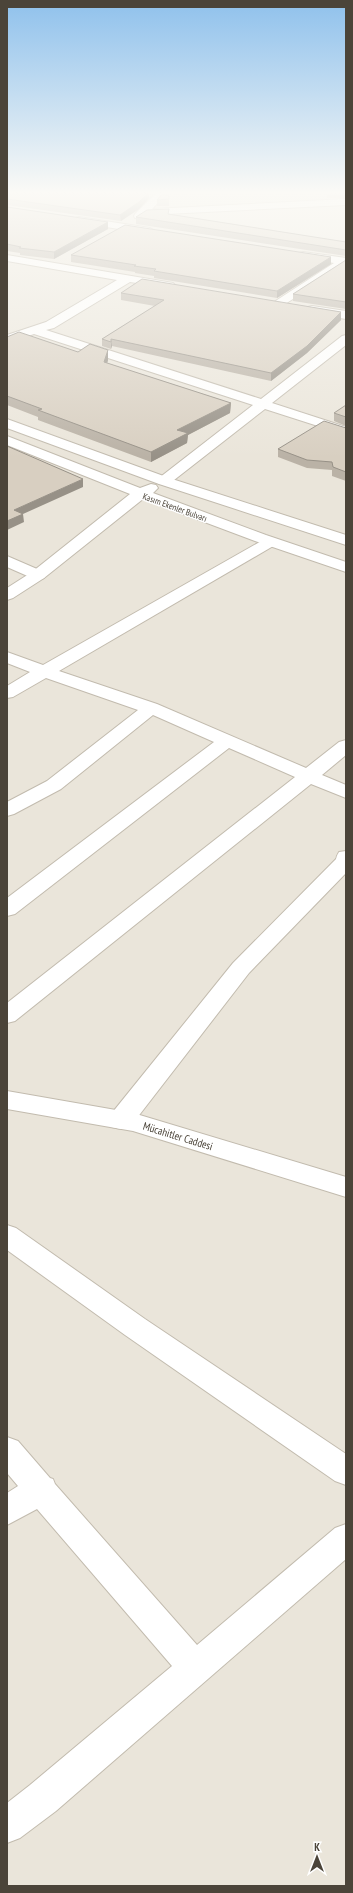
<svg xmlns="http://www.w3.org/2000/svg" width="353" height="1893" font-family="'PT Sans Narrow',sans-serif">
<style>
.residential{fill:#eae5da}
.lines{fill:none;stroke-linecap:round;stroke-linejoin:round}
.minor-casing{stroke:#c2bbae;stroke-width:2}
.tertiary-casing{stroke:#c2bbae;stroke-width:2}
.minor{fill:#fff;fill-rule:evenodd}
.tertiary{fill:#fff;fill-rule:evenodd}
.wall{fill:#bab2a6}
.shaded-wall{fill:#979187}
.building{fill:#d8cfc1;stroke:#979187}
.labels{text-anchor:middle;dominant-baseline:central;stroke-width:3;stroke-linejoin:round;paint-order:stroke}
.far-street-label{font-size:9px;fill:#4b4439;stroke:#fff}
.street-label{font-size:11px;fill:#4b4439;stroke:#fff}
</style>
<rect width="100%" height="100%" fill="#f6f3ec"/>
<rect class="residential" x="7" y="193" width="339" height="1693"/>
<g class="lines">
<defs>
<g id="minor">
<polygon points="156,193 167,193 152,209 346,199 346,205 146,215 143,218 135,218 134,216 135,214"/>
<polygon points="79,217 150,228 155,231 150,234 75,222 74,220 75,218"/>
<polygon points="303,252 346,258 346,265 282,306 274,306 272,304 274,302 334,263 299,257 298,255 299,253"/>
<polygon points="7,255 173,283 175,285 173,287 169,288 130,282 54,328 46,330 261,399 342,336 346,335 346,345 272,403 346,427 346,435 265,409 169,484 159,484 157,481 159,478 253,405 34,334 7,343 7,335 46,322 117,280 7,261"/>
<polygon points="312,306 346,311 346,319 308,313 306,310 308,307"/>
<polygon points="270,537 275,539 278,542 275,545 59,671 157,704 306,768 339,742 346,740 346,755 322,775 346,785 346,798 311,784 15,1021 7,1023 7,1003 295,777 229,748 15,914 7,916 7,898 214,742 153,715 61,789 14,814 7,816 7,802 47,781 138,710 46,678 13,697 7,698 7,686 30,672 7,663 7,652 43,665 265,539"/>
<polygon points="7,556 44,572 46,575 44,578 38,580 32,578 7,567"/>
<polygon points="346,856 346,873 249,973 130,1127 121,1129 112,1127 109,1120 112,1113 233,963 338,857"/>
<polygon points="7,1225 16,1228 145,1319 346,1454 346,1485 335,1481 125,1335 7,1250"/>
<polygon points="7,1437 18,1441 50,1478 53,1479 55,1484 197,1645 335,1528 346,1524 346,1559 56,1811 20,1838 7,1843 7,1803 30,1785 172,1666 37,1509 7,1525 7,1493 18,1486 7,1473"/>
</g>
<g id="tertiary">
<polygon points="7,419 169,478 346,535 346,545 159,484 7,428"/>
<polygon points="7,436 140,488 151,484 156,485 158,488 153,493 266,535 346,562 346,572 255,541 143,499 44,578 13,598 7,600 7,588 32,572 130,494 7,445"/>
<path d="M346 851V871L339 869C335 863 335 858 339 852Z"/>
<polygon points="7,1091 133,1113 346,1177 346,1197 133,1131 7,1109"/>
</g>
</defs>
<use href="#minor" class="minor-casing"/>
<use href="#tertiary" class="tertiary-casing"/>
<use href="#minor" class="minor"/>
<use href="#tertiary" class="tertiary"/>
</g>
<g class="wall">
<polygon points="7,193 149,198 139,209 121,221 7,205"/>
<polygon points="328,193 346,193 346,198 327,198"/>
<polygon points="169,196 169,206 157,206 157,200"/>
<polygon points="7,207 108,222 108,229 54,259 20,255 20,253 7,251"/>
<polygon points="169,214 346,242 346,256 136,224 136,217"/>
<polygon points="71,255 331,257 331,264 277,298 154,278 154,276 135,273 135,272 71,262"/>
<polygon points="346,260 346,309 293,301 293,294"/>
<polygon points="121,293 341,312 341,320 307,353 271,381 112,346 111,349 102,346 102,339 155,306 121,300"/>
<polygon points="7,337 78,352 108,350 108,360 107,363 231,403 230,413 188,435 187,443 151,462 38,420 38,417 7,405"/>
<polygon points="346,405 346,426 334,421 334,413"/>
<polygon points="346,428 346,481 332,476 332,470 307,468 278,457 278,449"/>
</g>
<g class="shaded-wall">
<polygon points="148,193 149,193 149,198 139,209 121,221 120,215"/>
<polygon points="108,222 108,229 54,259 54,252"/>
<polygon points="331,257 331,264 277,298 277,291"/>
<polygon points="341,312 341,320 307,353 271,381 271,373"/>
<polygon points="111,339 112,346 111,349"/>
<polygon points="108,350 108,360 105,371 104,362"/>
<polygon points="231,403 230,413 188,435 187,443 151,462 151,452 177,430"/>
<polygon points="83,479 83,487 23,514 24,522 7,530 7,521 14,510"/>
</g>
<g class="building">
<polygon points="7,193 148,193 139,202 120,215 7,199"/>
<polygon points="162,194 169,196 169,199 157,200"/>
<polygon points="7,207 108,222 54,252 19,248 21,247 7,244"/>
<polygon points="169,209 168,214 346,242 346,250 136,217 147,210"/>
<polygon points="125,225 331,257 277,291 154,271 156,269 134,266 136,265 71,255"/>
<polygon points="346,260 346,302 293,294"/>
<polygon points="142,279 341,312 307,346 271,373 111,339 111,342 102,339 164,300 121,293"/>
<polygon points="19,332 78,352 90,344 108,350 104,362 231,403 177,430 188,433 151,452 38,410 42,409 7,396 7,337"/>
<polygon points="346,405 346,417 334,413"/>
<polygon points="324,421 346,428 346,472 333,467 332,462 307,460 278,449"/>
<polygon points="7,446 83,479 14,510 23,514 7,521"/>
</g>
<linearGradient id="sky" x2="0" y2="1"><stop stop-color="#8fc1ec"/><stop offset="0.42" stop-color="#fbfaf6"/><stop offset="1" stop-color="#fbfaf6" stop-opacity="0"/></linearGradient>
<rect width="353" height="458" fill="url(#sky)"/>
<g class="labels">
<g class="far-street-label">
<text transform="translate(175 507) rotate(20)">Kasım Ekenler Bulvarı</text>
</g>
<g class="street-label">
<text transform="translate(178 1136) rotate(17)">Mücahitler Caddesi</text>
</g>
</g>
<rect width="353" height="1893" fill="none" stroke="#4b4439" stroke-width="16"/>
<g transform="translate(317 1857)" stroke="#ffffff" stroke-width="3" paint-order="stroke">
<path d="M0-3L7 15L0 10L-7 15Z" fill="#4b4439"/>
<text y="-6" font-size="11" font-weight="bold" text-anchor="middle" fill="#4b4439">K</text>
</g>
</svg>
